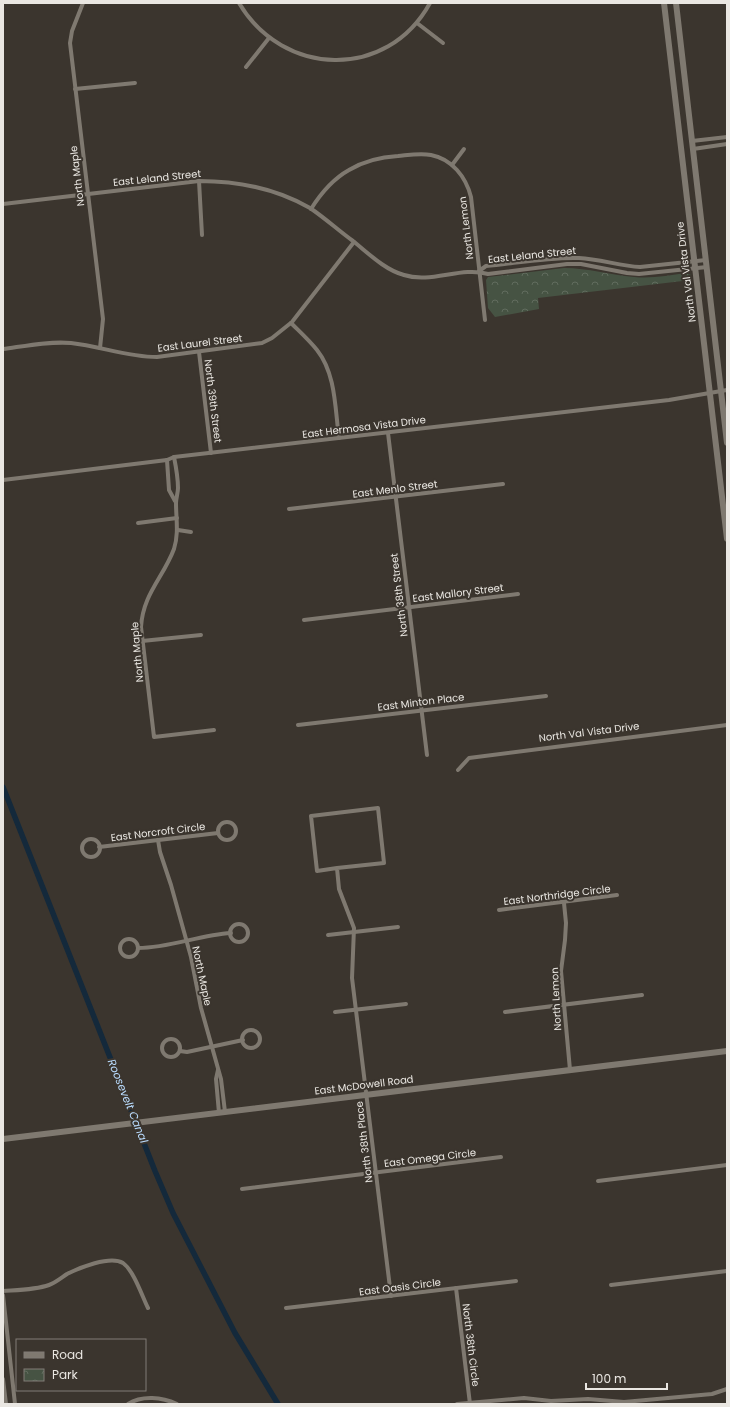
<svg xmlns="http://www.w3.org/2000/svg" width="730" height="1407" font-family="Poppins,sans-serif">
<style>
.park{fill:url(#park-crowns)}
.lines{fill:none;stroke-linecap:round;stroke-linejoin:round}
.canal{stroke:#14293b;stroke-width:5.5}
.street{stroke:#7f7970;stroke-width:4}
.secondary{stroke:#7f7970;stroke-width:6}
.labels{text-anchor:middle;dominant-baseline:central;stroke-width:4;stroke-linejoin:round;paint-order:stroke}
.street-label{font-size:10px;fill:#eae7e2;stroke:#3b352e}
.water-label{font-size:11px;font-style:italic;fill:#b9dbfd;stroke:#3b352e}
</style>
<defs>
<pattern id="park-crowns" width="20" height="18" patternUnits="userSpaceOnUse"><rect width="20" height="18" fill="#465343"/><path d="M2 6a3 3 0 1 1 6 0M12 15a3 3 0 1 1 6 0" fill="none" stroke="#616c5e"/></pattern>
</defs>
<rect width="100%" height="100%" fill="#3b352e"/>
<path class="park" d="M564 268C588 268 610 275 634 277 652 279 669 275 686 273L691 275V280L538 298 539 309 495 317 488 308 486 280 488 277Z"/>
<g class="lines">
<polyline class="canal" points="3,787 155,1171 173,1213 235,1333 278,1404"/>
<g class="street">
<polyline points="83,3 72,31 70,43 103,319 100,348"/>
<path d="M239 3C283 77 387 81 430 3"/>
<polyline points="417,23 443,43"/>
<polyline points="246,67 269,38"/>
<polyline points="75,89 135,83"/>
<polyline points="692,141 727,137"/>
<polyline points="693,149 727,144"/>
<polyline points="452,165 464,149"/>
<polyline points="199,181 202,235"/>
<path d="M3 204 199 181C237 181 277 189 310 208 325 218 339 231 353 241 368 253 385 270 404 275 431 284 461 266 488 274L567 264H581L627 273 639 274 707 267"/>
<path d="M311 209C321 193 333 179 349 170 364 161 380 157 398 156 409 155 420 153 431 155 452 159 466 177 471 197L485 320"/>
<path d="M479 271 486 266C517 263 548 257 579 258 600 259 620 266 640 267L706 260"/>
<path d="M291 323C300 332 309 340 317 350 336 374 335 409 339 438"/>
<path d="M3 349C25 346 49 341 71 343 100 346 127 357 157 357L262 343 272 338 292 322 354 242"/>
<polyline points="199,352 211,453"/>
<polyline points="388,433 427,755"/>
<path d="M174 457C176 467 178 478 178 488 178 493 176 498 176 503 176 519 179 533 174 549 163 578 143 594 141 627L154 737 214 730"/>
<polyline points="167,460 169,490 175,501"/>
<polyline points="3,480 167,460 174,457 669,400 727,390"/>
<polyline points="289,509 503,484"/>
<polyline points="138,523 177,518"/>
<polyline points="178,530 191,532"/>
<polyline points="304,620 518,594"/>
<polyline points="142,641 201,635"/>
<polyline points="298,725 546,696"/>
<polyline points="458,770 469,758 727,725"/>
<circle cx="227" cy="831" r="9"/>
<circle cx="91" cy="848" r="9"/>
<polyline points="158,840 160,852 171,885 191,957 201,1008 221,1079 225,1112"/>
<polyline points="99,847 218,833"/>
<polyline points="337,868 384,863 378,808 311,816 317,871 337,868 339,889 354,928 352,978 391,1296"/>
<polyline points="564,903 566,923 565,940 561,971 570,1070"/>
<polyline points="499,910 617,895"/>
<circle cx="239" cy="933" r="9"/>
<polyline points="328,935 398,927"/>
<circle cx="129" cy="948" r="9"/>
<path d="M138 948C170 948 199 935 231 933"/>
<polyline points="335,1012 406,1004"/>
<polyline points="505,1012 642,995"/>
<circle cx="251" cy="1039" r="9"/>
<circle cx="171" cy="1048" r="9"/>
<polyline points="180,1051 187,1052 243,1040"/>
<polyline points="218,1070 216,1079 219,1113"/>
<polyline points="598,1181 727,1165"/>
<polyline points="242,1189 501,1157"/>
<polyline points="611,1285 727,1271"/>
<polyline points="456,1288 470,1404"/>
<path d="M3 1291C18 1290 35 1290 49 1285 55 1283 61 1278 67 1274 79 1268 110 1255 123 1263 134 1271 142 1296 148 1308"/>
<polyline points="3,1295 15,1404"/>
<polyline points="286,1308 516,1281"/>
<polyline points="3,1379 6,1404"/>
<path d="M128 1404C142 1395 162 1397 177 1404"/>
<polyline points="457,1404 524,1398 551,1401 588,1399 624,1402 712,1394 727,1389"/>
</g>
<g class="secondary">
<polyline points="664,3 727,539"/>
<polyline points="676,3 727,443"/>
<polyline points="3,1139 727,1051"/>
</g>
</g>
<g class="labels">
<g class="street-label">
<text transform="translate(77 176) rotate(-97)">North Maple</text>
<text transform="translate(157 178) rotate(-6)">East Leland Street</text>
<text transform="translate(466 228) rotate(-97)">North Lemon</text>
<text transform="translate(532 255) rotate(-6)">East Leland Street</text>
<text transform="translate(686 272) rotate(-97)">North Val Vista Drive</text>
<text transform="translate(200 343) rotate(-7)">East Laurel Street</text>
<text transform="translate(213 401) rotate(83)">North 39th Street</text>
<text transform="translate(364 427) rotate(-7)">East Hermosa Vista Drive</text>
<text transform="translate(395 489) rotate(-7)">East Menlo Street</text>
<text transform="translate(458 593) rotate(-7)">East Mallory Street</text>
<text transform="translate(399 595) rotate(-97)">North 38th Street</text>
<text transform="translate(137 652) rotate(-95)">North Maple</text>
<text transform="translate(421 702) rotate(-7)">East Minton Place</text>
<text transform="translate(589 732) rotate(-7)">North Val Vista Drive</text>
<text transform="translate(158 832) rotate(-7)">East Norcroft Circle</text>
<text transform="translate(557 895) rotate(-7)">East Northridge Circle</text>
<text transform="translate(202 976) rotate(78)">North Maple</text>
<text transform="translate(556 999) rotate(-93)">North Lemon</text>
<text transform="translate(364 1085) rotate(-7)">East McDowell Road</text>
<text transform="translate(364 1142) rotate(-97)">North 38th Place</text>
<text transform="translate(430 1158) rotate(-7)">East Omega Circle</text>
<text transform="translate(400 1287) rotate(-7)">East Oasis Circle</text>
<text transform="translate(471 1345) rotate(83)">North 38th Circle</text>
</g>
<g class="water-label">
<text transform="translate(128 1101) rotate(68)">Roosevelt Canal</text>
</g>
</g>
<rect width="730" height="1407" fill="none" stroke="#eae7e2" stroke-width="8"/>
<rect x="16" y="1339" width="130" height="52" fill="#3b352e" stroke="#817c76"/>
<rect x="24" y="1352" width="20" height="6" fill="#7f7970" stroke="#817c76"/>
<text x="52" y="1359" font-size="12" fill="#eae7e2">Road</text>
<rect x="24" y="1369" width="20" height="12" fill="url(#park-crowns)" stroke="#817c76"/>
<text x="52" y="1379" font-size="12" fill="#eae7e2">Park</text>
<path d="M586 1383v6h81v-6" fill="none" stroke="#eae7e2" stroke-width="2"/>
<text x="592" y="1383" font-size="12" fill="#eae7e2" stroke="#3b352e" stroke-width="3" paint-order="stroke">100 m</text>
</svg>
